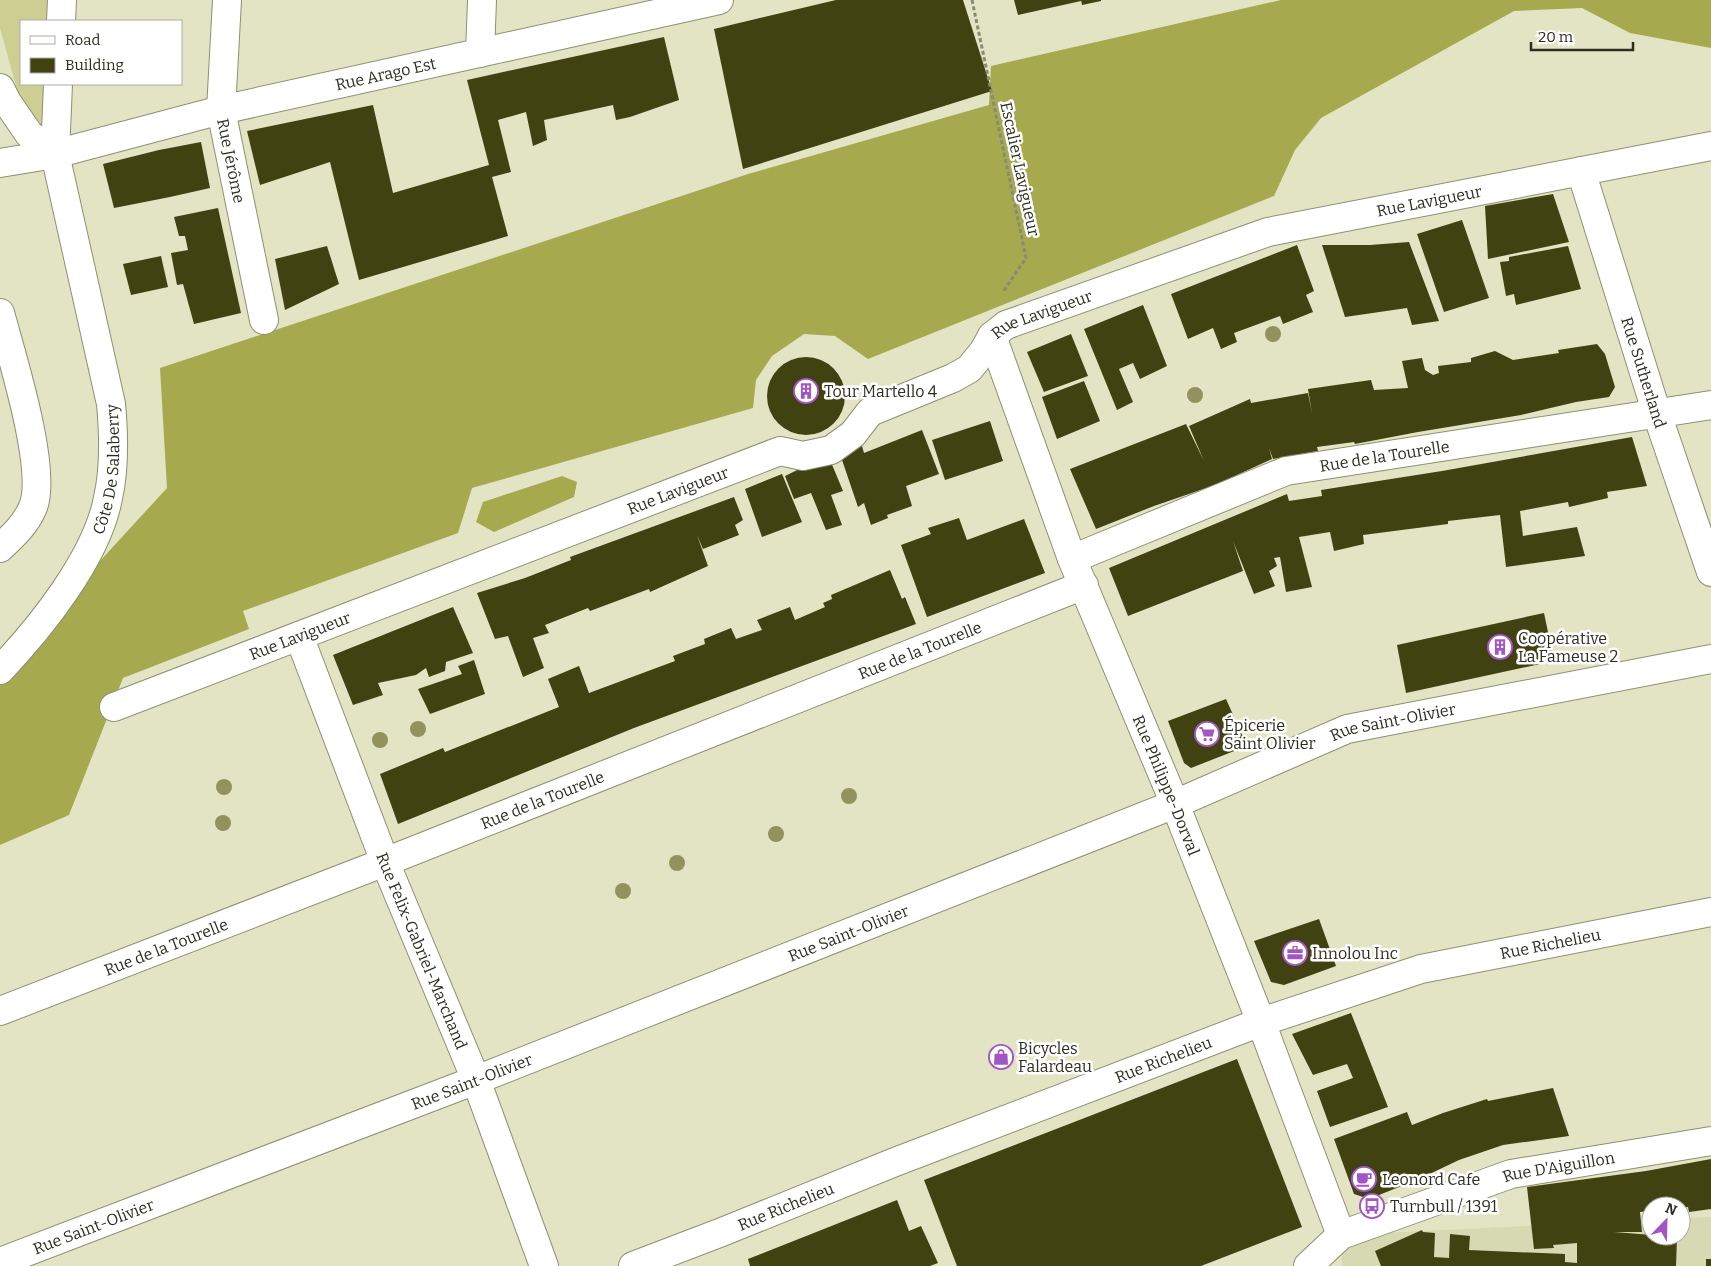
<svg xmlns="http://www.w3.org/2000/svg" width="1711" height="1266" font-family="Bitter,serif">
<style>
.built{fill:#d7d9b2}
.green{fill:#ccce92}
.forest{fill:#a7a94f}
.building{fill:#414211}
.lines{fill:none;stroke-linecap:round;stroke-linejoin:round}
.minor-casing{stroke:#8e9072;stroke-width:30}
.tertiary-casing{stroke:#8e9072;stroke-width:30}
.path{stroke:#898a73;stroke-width:3;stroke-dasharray:4 2.5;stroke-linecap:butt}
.minor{stroke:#fff;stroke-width:28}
.tertiary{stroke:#fff;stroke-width:28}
.tree{fill:#91925d}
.labels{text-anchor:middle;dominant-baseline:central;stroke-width:5;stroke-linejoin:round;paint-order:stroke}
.street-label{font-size:16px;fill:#2d2d21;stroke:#fff}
.poi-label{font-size:16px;fill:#2d2d21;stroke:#fff;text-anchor:start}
</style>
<rect width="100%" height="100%" fill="#e2e4c4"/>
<polygon class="built" points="1711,1217 1711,1266 1342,1266 1341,1235 1651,1220 1651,1236 1681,1236 1681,1218"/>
<polygon class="green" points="0,0 49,0 48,21 21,21 21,84 47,84 43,124 35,124 19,97 0,28"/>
<g class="forest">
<polygon points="1281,0 1711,0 1711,48 1630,33 1582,8 1514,11 1321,118 1295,150 1274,196 868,359 835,336 804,334 772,356 756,380 753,408 472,488 458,533 243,611 249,629 123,678 69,815 0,845 0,670 167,488 160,368 748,174 989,105 991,66"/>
<polygon points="562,476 577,482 574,497 494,532 476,522 483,502"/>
</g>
<g class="building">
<polygon points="836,0 963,0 992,91 743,169 714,29"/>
<polygon points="1014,0 1081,0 1081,1 1018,15"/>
<polygon points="1081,0 1101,0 1101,1 1082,5"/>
<polygon points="664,37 679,100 630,117 616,120 613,105 544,120 547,140 533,146 526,112 498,120 511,172 492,177 508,236 359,280 330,162 260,185 247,131 373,105 393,193 489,165 467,80"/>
<polygon points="201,142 210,188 170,197 114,208 103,164 159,150"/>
<polygon points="1553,194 1569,242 1488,259 1485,206"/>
<polygon points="218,208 241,313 194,324 183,284 177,285 171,253 188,250 185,236 179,236 174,217"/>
<polygon points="1462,220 1489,298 1444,312 1417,234"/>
<polygon points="1409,242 1439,321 1412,325 1407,308 1345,317 1322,245 1370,245"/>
<polygon points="1297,245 1314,291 1306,295 1313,312 1283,324 1280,316 1234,333 1237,342 1221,349 1213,328 1188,339 1171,294"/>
<polygon points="327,246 339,284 285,310 275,259"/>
<polygon points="1568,246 1581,289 1516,305 1514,294 1506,296 1500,262 1509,261 1509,257"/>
<polygon points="161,256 168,287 131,295 123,264"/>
<polygon points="1143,305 1167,366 1140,379 1133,363 1119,369 1133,402 1117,410 1084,329"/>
<polygon points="1071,334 1088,376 1044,392 1027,352"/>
<polygon points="1597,344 1605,354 1615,387 1609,397 1576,402 1521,415 1418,432 1355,444 1354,442 1317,447 1318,451 1273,459 1269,448 1272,459 1215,485 1154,506 1096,529 1070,469 1186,424 1204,461 1189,426 1250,399 1251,403 1308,393 1312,414 1308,389 1371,380 1374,390 1408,388 1402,361 1422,358 1425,370 1433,375 1439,373 1438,366 1471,362 1471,358 1495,351 1513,360 1559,353 1558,350"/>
<circle cx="806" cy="396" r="39"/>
<polygon points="1084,381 1100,421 1057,439 1042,397"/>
<polygon points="990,421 1003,461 945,480 932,440"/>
<polygon points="922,430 939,474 906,486 912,506 887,515 888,518 871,525 864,503 858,507 840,454 862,446 864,453"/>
<polygon points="1632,437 1647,486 1607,492 1608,498 1569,507 1568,502 1520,511 1523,536 1577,527 1585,556 1506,567 1500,515 1448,521 1448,524 1363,535 1364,544 1334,551 1330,532 1299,537 1312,587 1286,592 1280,557 1274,558 1277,566 1269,571 1275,586 1254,594 1233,541 1243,571 1128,616 1109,568 1287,494 1289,501 1322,496 1321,490 1442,471"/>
<polygon points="828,455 843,491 831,495 842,525 826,530 811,493 794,499 785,476"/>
<polygon points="782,474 802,522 762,537 745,489"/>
<polygon points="734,497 743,520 735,525 739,535 703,549 697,535 708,566 650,592 649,589 590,611 588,608 545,625 549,633 533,638 544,668 523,677 508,636 495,639 477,593 525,578 571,560 570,557"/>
<polygon points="959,518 967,540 1024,519 1045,573 927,617 901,545 931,534 928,528"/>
<polygon points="890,570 902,599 905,597 916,624 634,728 398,824 380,774 443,748 445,752 559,707 548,679 579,666 589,693 675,661 673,656 705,644 704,639 731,628 736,639 762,630 757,620 790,607 795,620 825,607 823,603 832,599 831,595"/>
<polygon points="453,607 473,653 446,662 445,671 429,677 426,668 416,675 378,683 383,695 353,705 333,655"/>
<polygon points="1544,613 1554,661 1406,693 1397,645"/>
<polygon points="474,660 485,694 430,714 418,689 462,674 458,666"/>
<polygon points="1226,699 1247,746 1191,768 1184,763 1168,721"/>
<polygon points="1319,919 1336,966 1284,985 1271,982 1254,941"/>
<polygon points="1351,1013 1388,1107 1330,1127 1317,1091 1353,1078 1347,1064 1313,1075 1292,1034"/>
<polygon points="1237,1059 1302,1227 1201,1266 957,1266 924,1180"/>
<polygon points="1553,1088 1569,1136 1503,1145 1459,1160 1419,1179 1369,1199 1354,1194 1334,1139 1407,1112 1412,1125 1443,1113 1487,1099 1488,1101"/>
<polygon points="1711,1159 1711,1209 1689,1212 1688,1207 1681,1208 1681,1206 1651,1206 1651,1211 1640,1212 1642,1232 1614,1232 1677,1237 1676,1266 1381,1266 1375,1251 1422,1230 1423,1232 1435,1233 1434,1257 1449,1258 1450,1234 1470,1236 1469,1250 1565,1254 1565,1262 1577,1263 1577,1243 1553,1245 1554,1248 1534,1249 1527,1187 1646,1171"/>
<polygon points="897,1200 909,1231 921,1226 938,1263 930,1266 750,1266 748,1259"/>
<rect x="1706" y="1259" width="5" height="7"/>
</g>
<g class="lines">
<defs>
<g id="minor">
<path id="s1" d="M227 0 221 110 264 320"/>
<polyline points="480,53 482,0"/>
<path id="s2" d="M0 163 55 154 221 110 719 0"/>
<path id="s3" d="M1581 171 1657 414 1711 572"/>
<path d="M0 313C11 354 48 470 33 507 26 524 13 536 0 548"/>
<path id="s4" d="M992 336 1072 559 1175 804 1261 1022 1341 1235"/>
<path id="s5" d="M1072 559 1286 471 1711 405"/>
<path id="s6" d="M299 636 385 862 476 1080 544 1266"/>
<path id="s7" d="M114 707 780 451 803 456 831 450 853 434 870 412 953 378 969 369 983 352 992 336 1006 325 1268 232 1711 146"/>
<path id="s8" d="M0 1011 385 862 1084 585"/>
<path id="s9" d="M0 1262 476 1080 1175 804 1347 729 1711 659"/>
<path id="s10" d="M633 1266 722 1232 895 1162 1261 1022 1421 969 1711 912"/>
</g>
<g id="tertiary">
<polyline points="61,21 62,0"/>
<polyline points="0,88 7,102 29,134 55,154"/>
<path id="s11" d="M0 670C41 627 97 557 108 498 115 467 114 436 111 404L55 154 58 84"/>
<path id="s12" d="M1308 1266 1341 1235 1511 1174 1711 1141"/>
</g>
</defs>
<use href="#minor" class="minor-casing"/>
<use href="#tertiary" class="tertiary-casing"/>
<polyline class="path" points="972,0 1026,258 1003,292"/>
<use href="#minor" class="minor"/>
<use href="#tertiary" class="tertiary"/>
</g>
<g class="tree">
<circle cx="1273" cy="334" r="8"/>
<circle cx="1195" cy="395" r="8"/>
<circle cx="418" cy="729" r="8"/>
<circle cx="380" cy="740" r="8"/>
<circle cx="224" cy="787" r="8"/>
<circle cx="849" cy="796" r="8"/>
<circle cx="223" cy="823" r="8"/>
<circle cx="776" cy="834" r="8"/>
<circle cx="677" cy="863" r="8"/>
<circle cx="623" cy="891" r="8"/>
</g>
<defs>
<symbol id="building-ring" viewBox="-11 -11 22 22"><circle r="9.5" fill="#fff" stroke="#a355c6" stroke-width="1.5"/><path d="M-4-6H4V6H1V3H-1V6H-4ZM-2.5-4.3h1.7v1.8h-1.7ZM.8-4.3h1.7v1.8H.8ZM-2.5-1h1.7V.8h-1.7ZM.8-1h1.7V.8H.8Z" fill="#a355c6"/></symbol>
<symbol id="supermarket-ring" viewBox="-11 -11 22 22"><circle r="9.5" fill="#fff" stroke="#a355c6" stroke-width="1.5"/><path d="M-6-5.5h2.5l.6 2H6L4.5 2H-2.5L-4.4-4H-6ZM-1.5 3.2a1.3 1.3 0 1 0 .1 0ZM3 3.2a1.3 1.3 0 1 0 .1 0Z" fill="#a355c6"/></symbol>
<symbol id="office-ring" viewBox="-11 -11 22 22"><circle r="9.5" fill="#fff" stroke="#a355c6" stroke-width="1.5"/><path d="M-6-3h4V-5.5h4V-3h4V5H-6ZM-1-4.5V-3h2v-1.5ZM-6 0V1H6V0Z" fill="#a355c6"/></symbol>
<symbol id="shop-ring" viewBox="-11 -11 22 22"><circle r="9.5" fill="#fff" stroke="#a355c6" stroke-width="1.5"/><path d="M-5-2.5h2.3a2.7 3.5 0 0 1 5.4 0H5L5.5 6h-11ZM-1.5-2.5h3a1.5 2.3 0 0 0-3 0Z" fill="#a355c6"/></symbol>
<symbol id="cafe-ring" viewBox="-11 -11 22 22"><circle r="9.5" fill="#fff" stroke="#a355c6" stroke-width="1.5"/><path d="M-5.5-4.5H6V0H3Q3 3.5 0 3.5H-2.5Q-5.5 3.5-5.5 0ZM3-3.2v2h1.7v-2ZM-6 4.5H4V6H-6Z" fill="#a355c6"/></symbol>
<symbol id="bus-ring" viewBox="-11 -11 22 22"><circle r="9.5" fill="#fff" stroke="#a355c6" stroke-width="1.5"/><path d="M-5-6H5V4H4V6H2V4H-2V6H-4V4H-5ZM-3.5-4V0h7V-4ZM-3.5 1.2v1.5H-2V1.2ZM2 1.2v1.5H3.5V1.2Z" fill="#a355c6"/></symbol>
</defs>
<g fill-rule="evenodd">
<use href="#building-ring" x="792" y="377" width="28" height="28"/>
<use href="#building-ring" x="1486" y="633" width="28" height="28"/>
<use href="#supermarket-ring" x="1193" y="720" width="28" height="28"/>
<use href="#office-ring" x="1281" y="939" width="28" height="28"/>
<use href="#shop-ring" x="987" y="1043" width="28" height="28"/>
<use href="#cafe-ring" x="1350" y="1165" width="28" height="28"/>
<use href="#bus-ring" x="1358" y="1192" width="28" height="28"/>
</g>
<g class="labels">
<g class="street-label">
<text stroke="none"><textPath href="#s2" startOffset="396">Rue Arago Est</textPath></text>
<text stroke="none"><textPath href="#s1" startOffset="162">Rue Jérôme</textPath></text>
<text transform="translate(1020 169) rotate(78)">Escalier Lavigueur</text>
<text stroke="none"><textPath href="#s7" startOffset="1429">Rue Lavigueur</textPath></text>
<text stroke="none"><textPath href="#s7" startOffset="1024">Rue Lavigueur</textPath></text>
<text stroke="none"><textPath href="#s3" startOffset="211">Rue Sutherland</textPath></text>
<text stroke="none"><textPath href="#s5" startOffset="331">Rue de la Tourelle</textPath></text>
<text stroke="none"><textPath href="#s11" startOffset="234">Côte De Salaberry</textPath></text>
<text stroke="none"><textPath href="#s7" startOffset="604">Rue Lavigueur</textPath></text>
<text stroke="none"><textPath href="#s7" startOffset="199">Rue Lavigueur</textPath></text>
<text stroke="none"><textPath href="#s8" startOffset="988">Rue de la Tourelle</textPath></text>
<text stroke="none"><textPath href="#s9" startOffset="1495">Rue Saint-Olivier</textPath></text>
<text stroke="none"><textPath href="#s4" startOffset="482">Rue Philippe-Dorval</textPath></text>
<text stroke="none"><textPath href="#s8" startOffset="582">Rue de la Tourelle</textPath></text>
<text stroke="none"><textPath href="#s9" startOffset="910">Rue Saint-Olivier</textPath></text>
<text stroke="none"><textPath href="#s10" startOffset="974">Rue Richelieu</textPath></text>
<text stroke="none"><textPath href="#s8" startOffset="178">Rue de la Tourelle</textPath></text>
<text stroke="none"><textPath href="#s6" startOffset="338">Rue Felix-Gabriel-Marchand</textPath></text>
<text stroke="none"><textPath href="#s10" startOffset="569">Rue Richelieu</textPath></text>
<text stroke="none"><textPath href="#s9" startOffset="505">Rue Saint-Olivier</textPath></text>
<text stroke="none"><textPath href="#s12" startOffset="274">Rue D'Aiguillon</textPath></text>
<text stroke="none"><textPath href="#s10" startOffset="164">Rue Richelieu</textPath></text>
<text stroke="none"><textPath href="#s9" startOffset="100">Rue Saint-Olivier</textPath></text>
</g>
<g class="poi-label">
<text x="824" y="391">Tour Martello 4</text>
<text x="1518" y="638">Coopérative<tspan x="1518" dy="18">La Fameuse 2</tspan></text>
<text x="1224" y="725">Épicerie<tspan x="1224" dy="18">Saint Olivier</tspan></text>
<text x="1312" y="953">Innolou Inc</text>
<text x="1018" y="1048">Bicycles<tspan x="1018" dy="18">Falardeau</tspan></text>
<text x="1382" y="1179">Leonord Cafe</text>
<text x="1390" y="1206">Turnbull / 1391</text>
</g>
</g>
<rect x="20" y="20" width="162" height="65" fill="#ffffff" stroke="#ababa6"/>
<rect x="30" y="36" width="25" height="8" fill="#ffffff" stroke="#ababa6"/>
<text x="65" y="45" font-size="15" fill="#2d2d21">Road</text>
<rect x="30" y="58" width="25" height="15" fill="#414211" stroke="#ababa6"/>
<text x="65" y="70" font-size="15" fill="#2d2d21">Building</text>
<g transform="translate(1666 1221) rotate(23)"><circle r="24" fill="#ffffff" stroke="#ababa6"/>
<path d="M0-4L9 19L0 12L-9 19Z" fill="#a355c6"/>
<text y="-8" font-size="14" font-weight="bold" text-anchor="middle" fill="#2d2d21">N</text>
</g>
<path d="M1531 42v8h102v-8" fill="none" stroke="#2d2d21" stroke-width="2.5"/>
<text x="1538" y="42" font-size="15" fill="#2d2d21" stroke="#ffffff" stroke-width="4" paint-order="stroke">20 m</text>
</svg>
